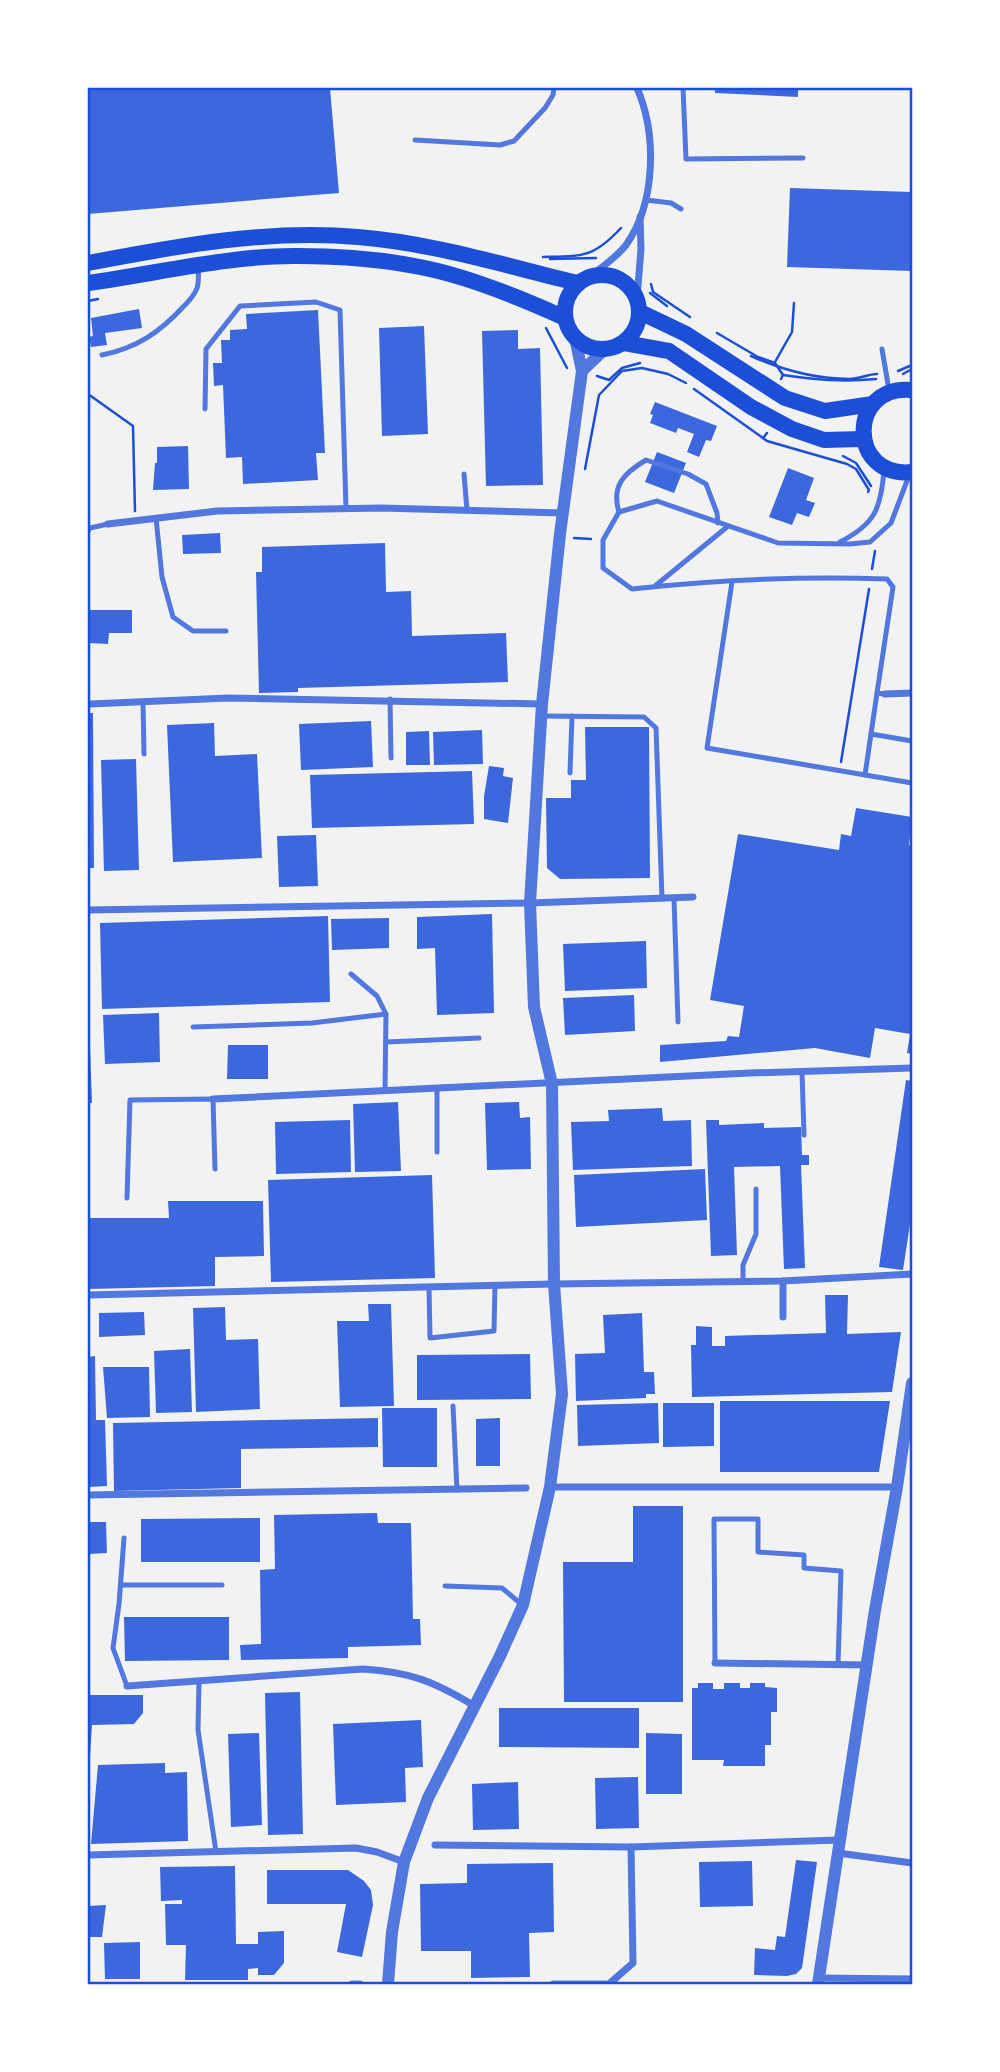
<svg xmlns="http://www.w3.org/2000/svg" width="1000" height="2072" font-family="'Noto Serif',serif">
<style>
.building{fill:#3d67dc}
.lines{fill:none;stroke-linecap:round;stroke-linejoin:round}
.path{stroke:#1d4ed8;stroke-width:2.5}
.service{stroke:#5277de;stroke-width:5}
.minor{stroke:#5277de;stroke-width:7}
.tertiary{stroke:#5277de;stroke-width:12}
.primary{stroke:#1d4ed8;stroke-width:16}
.neatline{fill:none;stroke:#1d4ed8;stroke-width:2.5}
</style>
<rect width="100%" height="100%" fill="#f2f2f2"/>
<g class="building">
<polygon points="88,88 330,88 339,193 88,214"/>
<polygon points="715,88 798,88 798,97 715,93"/>
<polygon points="790,188 912,192 912,271 787,267"/>
<polygon points="139,309 142,328 105,333 107,345 91,347 89,337 93,336 91,318"/>
<polygon points="318,310 325,453 316,453 318,480 243,484 242,457 226,458 223,385 214,386 213,363 222,363 221,340 230,340 230,330 247,329 246,314"/>
<polygon points="424,326 428,434 382,436 379,328"/>
<polygon points="518,330 518,349 540,348 543,485 486,486 482,331"/>
<polygon points="655,402 717,426 711,441 706,440 699,457 687,452 694,434 678,428 676,433 650,423 653,415 650,414"/>
<polygon points="188,446 189,489 153,490 155,463 157,463 157,447"/>
<polygon points="657,452 686,463 674,493 645,482"/>
<polygon points="788,468 814,478 806,500 815,503 809,517 797,513 792,525 769,517"/>
<polygon points="220,533 221,553 183,554 182,535"/>
<polygon points="385,543 386,592 411,591 412,636 506,633 508,682 298,688 298,692 259,693 256,572 262,572 262,547"/>
<polygon points="88,610 132,610 132,633 109,633 108,644 88,643"/>
<polygon points="88,713 93,713 94,868 88,868"/>
<polygon points="371,721 373,767 301,770 299,724"/>
<polygon points="214,723 215,756 257,754 262,858 173,862 167,725"/>
<polygon points="585,727 649,727 650,878 560,879 547,868 546,798 571,798 571,780 586,780"/>
<polygon points="482,730 483,764 434,765 433,732"/>
<polygon points="429,731 430,765 406,765 406,732"/>
<polygon points="136,759 139,870 104,871 101,760"/>
<polygon points="489,766 504,768 503,776 513,778 508,823 484,819 484,796"/>
<polygon points="472,771 474,824 312,828 310,775"/>
<polygon points="856,808 912,817 909,845 912,846 912,1054 907,1053 910,1034 875,1028 870,1058 815,1048 660,1062 660,1045 726,1041 728,1036 739,1037 744,1006 710,1000 738,834 839,850 841,834 851,836"/>
<polygon points="316,835 318,886 279,887 277,836"/>
<polygon points="492,914 494,1013 437,1015 435,948 417,949 417,917"/>
<polygon points="328,916 330,1002 102,1009 100,923"/>
<polygon points="389,918 389,948 332,950 331,919"/>
<polygon points="646,941 647,988 565,991 563,944"/>
<polygon points="634,995 635,1031 565,1035 563,998"/>
<polygon points="159,1013 160,1062 105,1064 103,1015"/>
<polygon points="228,1045 268,1045 268,1079 227,1079"/>
<polygon points="88,1046 90,1046 92,1103 88,1103"/>
<polygon points="906,1080 912,1081 912,1211 903,1270 879,1267"/>
<polygon points="398,1102 401,1171 355,1172 353,1104"/>
<polygon points="519,1102 520,1118 530,1117 531,1169 487,1170 485,1103"/>
<polygon points="662,1108 663,1121 691,1120 692,1166 573,1170 571,1122 609,1121 608,1110"/>
<polygon points="350,1120 351,1172 276,1174 275,1122"/>
<polygon points="706,1120 719,1120 719,1125 764,1123 764,1128 801,1127 802,1155 809,1155 809,1165 801,1165 805,1268 784,1269 780,1166 734,1167 737,1255 711,1256"/>
<polygon points="705,1169 707,1220 576,1227 574,1175"/>
<polygon points="432,1175 435,1278 271,1282 268,1180"/>
<polygon points="168,1201 263,1201 264,1256 215,1257 215,1286 88,1289 88,1218 169,1218"/>
<polygon points="825,1295 848,1295 847,1334 901,1332 892,1392 692,1397 691,1345 696,1345 696,1326 712,1327 712,1346 725,1346 725,1336 826,1333"/>
<polygon points="368,1304 391,1304 394,1406 340,1407 337,1321 369,1321"/>
<polygon points="225,1307 226,1340 258,1339 260,1409 196,1412 193,1308"/>
<polygon points="144,1312 145,1335 99,1337 99,1313"/>
<polygon points="642,1313 644,1372 654,1372 655,1394 646,1394 646,1398 576,1401 575,1354 605,1353 603,1315"/>
<polygon points="190,1349 192,1412 156,1413 154,1351"/>
<polygon points="530,1354 531,1399 417,1400 417,1355"/>
<polygon points="95,1356 96,1420 105,1420 107,1486 88,1487 88,1357"/>
<polygon points="103,1367 149,1367 150,1417 107,1418"/>
<polygon points="720,1401 890,1401 879,1472 720,1472"/>
<polygon points="658,1403 659,1443 578,1446 577,1405"/>
<polygon points="663,1403 714,1403 714,1446 663,1447"/>
<polygon points="382,1408 437,1408 437,1467 383,1467"/>
<polygon points="378,1418 378,1447 241,1449 241,1488 114,1491 113,1423"/>
<polygon points="500,1418 500,1466 476,1466 476,1419"/>
<polygon points="633,1506 683,1506 683,1702 564,1702 563,1562 633,1562"/>
<polygon points="377,1513 378,1523 411,1523 413,1619 420,1619 421,1645 348,1647 348,1658 241,1660 240,1645 261,1644 260,1570 275,1569 274,1515"/>
<polygon points="260,1518 260,1562 141,1562 141,1519"/>
<polygon points="88,1522 106,1522 107,1553 88,1554"/>
<polygon points="124,1617 229,1617 229,1660 125,1661"/>
<polygon points="698,1683 713,1683 713,1689 724,1689 724,1683 740,1683 740,1688 750,1688 750,1683 765,1683 765,1687 777,1688 777,1712 771,1712 771,1745 765,1745 765,1766 723,1766 724,1760 692,1760 692,1688 698,1688"/>
<polygon points="88,1685 90,1695 143,1695 143,1713 134,1724 92,1725 89,1772 88,1772"/>
<polygon points="300,1692 303,1834 268,1835 265,1693"/>
<polygon points="499,1708 639,1708 639,1748 499,1747"/>
<polygon points="421,1720 423,1767 405,1768 406,1802 336,1805 333,1724"/>
<polygon points="259,1733 262,1825 231,1827 228,1734"/>
<polygon points="646,1733 682,1734 682,1794 646,1794"/>
<polygon points="165,1763 165,1773 187,1772 188,1841 91,1844 98,1765"/>
<polygon points="638,1777 639,1828 596,1829 595,1778"/>
<polygon points="518,1782 519,1829 473,1830 472,1784"/>
<polygon points="796,1860 817,1862 802,1968 796,1974 787,1976 754,1975 755,1948 775,1950 777,1936 785,1937"/>
<polygon points="752,1861 753,1906 700,1907 699,1862"/>
<polygon points="553,1863 554,1932 529,1933 530,1977 471,1978 471,1951 421,1951 420,1884 467,1883 467,1864"/>
<polygon points="235,1866 236,1944 258,1944 258,1932 284,1931 284,1963 274,1975 258,1975 258,1968 248,1969 248,1980 185,1980 186,1945 166,1945 165,1904 182,1904 182,1900 161,1901 160,1867"/>
<polygon points="267,1870 348,1870 364,1881 371,1890 373,1905 362,1957 337,1952 346,1904 267,1904"/>
<polygon points="106,1905 102,1937 88,1937 88,1906"/>
<polygon points="140,1942 140,1979 105,1979 104,1943"/>
</g>
<g class="lines">
<g class="path">
<path d="M543 257C583 256 593 258 621 228"/>
<polyline points="550,259 596,258"/>
<polyline points="651,284 653,292 690,317"/>
<polyline points="650,293 667,306"/>
<polyline points="88,301 98,299"/>
<polyline points="546,328 567,368"/>
<polyline points="717,333 758,357 775,363 783,375"/>
<path d="M751 356C782 370 816 379 850 379 859 379 868 374 877 374"/>
<polyline points="775,362 792,332 794,303"/>
<polyline points="898,371 912,365"/>
<polyline points="903,374 912,369"/>
<polyline points="597,376 609,380 622,368 640,363"/>
<path d="M781 379 783 375C816 380 842 382 876 379"/>
<polyline points="694,389 763,438"/>
<polyline points="88,394 133,426 135,511"/>
<polyline points="767,433 763,438 767,441 847,464 856,469 869,490 868,492"/>
<polyline points="843,456 856,463 871,486"/>
<polyline points="585,469 599,395 622,371 642,368 668,374 686,383"/>
<polyline points="574,538 591,539"/>
<polyline points="872,569 875,551"/>
<polyline points="841,762 869,589"/>
</g>
<g class="service">
<polyline points="683,88 686,159 803,158"/>
<polyline points="415,140 500,145 514,141 545,108 553,95 554,88"/>
<polyline points="646,200 671,203 681,209"/>
<polyline points="882,349 889,390"/>
<path d="M102 355C137 348 160 332 184 306 190 300 198 291 198 283 199 278 198 272 198 267"/>
<polyline points="205,409 206,349 240,306 316,302 340,310 346,508"/>
<polyline points="464,474 467,510"/>
<path d="M619 512C611 486 624 473 646 460L688 474 706 484 717 513 718 523"/>
<polyline points="156,518 162,577 173,617 193,631 226,631"/>
<polyline points="88,531 90,528 108,524"/>
<path d="M840 542C875 524 881 509 884 470"/>
<polyline points="732,582 707,748 912,783"/>
<polyline points="655,586 727,527"/>
<path d="M885 694 877 693 893 587 887 579C803 576 716 580 632 589L603 568V540L619 512 657 501 778 543 850 544 870 542 891 523 910 473"/>
<polyline points="390,699 391,758"/>
<polyline points="143,702 144,754"/>
<polyline points="542,716 644,717 656,728 662,898"/>
<polyline points="871,734 912,741"/>
<polyline points="570,773 572,716"/>
<polyline points="865,775 877,693"/>
<polyline points="674,898 678,1022"/>
<polyline points="351,974 377,996 386,1014 385,1090"/>
<polyline points="193,1027 312,1023 386,1014"/>
<polyline points="386,1042 479,1038"/>
<polyline points="802,1071 804,1135"/>
<polyline points="437,1152 437,1089"/>
<polyline points="127,1198 130,1100 213,1099 215,1169"/>
<polyline points="743,1282 743,1265 756,1234 756,1189"/>
<polyline points="429,1287 430,1338 494,1331 495,1285"/>
<polyline points="453,1406 457,1490"/>
<polyline points="124,1538 119,1604 113,1648 127,1686"/>
<polyline points="121,1585 222,1585"/>
<polyline points="445,1586 502,1588 521,1604"/>
<polyline points="715,1663 714,1519 758,1519 758,1552 804,1555 804,1568 841,1571 838,1664"/>
<polyline points="199,1681 198,1730 216,1852"/>
</g>
<g class="minor">
<path d="M589 277C602 267 616 258 626 245 656 203 657 134 637 88"/>
<polyline points="637,298 641,249 640,217"/>
<polyline points="108,524 217,511 381,508 563,513"/>
<polyline points="885,694 912,693"/>
<polyline points="90,704 228,698 542,704"/>
<polyline points="88,910 530,903 693,897"/>
<polyline points="213,1099 750,1073 912,1068"/>
<polyline points="88,1295 554,1284 783,1281 912,1274"/>
<polyline points="783,1317 783,1281"/>
<polyline points="550,1487 897,1487"/>
<polyline points="88,1495 526,1488"/>
<polyline points="715,1663 867,1665"/>
<path d="M127 1686 363 1669C410 1672 433 1681 473 1705"/>
<polyline points="435,1845 631,1847 839,1840"/>
<polyline points="838,1853 912,1863"/>
<polyline points="88,1855 356,1848 377,1852 404,1862"/>
<polyline points="818,1978 912,1979"/>
<polyline points="352,1984 360,1984"/>
<polyline points="553,1984 609,1984 633,1963 631,1847"/>
</g>
<g class="tertiary">
<polyline points="582,371 604,350"/>
<polyline points="388,1984 392,1932 404,1862 428,1798 500,1656 523,1605 550,1487 562,1394 554,1284 552,1084 534,1007 530,903 542,704 560,534 582,371 575,338"/>
<polyline points="818,1984 875,1610 897,1487 912,1383"/>
</g>
<g class="primary">
<path d="M88 263C177 246 267 229 358 237 433 243 506 266 578 283"/>
<circle cx="602" cy="312" r="37"/>
<path d="M88 283C155 274 231 255 298 256 338 256 380 259 420 267 467 276 521 298 565 318"/>
<polyline points="640,312 686,334 785,398 825,411 873,404"/>
<polyline points="624,343 669,351 751,407 792,429 824,440 863,439"/>
<path d="M912 390C847 384 848 479 912 472"/>
</g>
</g>
<rect width="1000" height="2072" fill="none" stroke="#ffffff" stroke-width="178"/>
<rect x="89" y="89" width="822" height="1894" class="neatline"/>
</svg>
